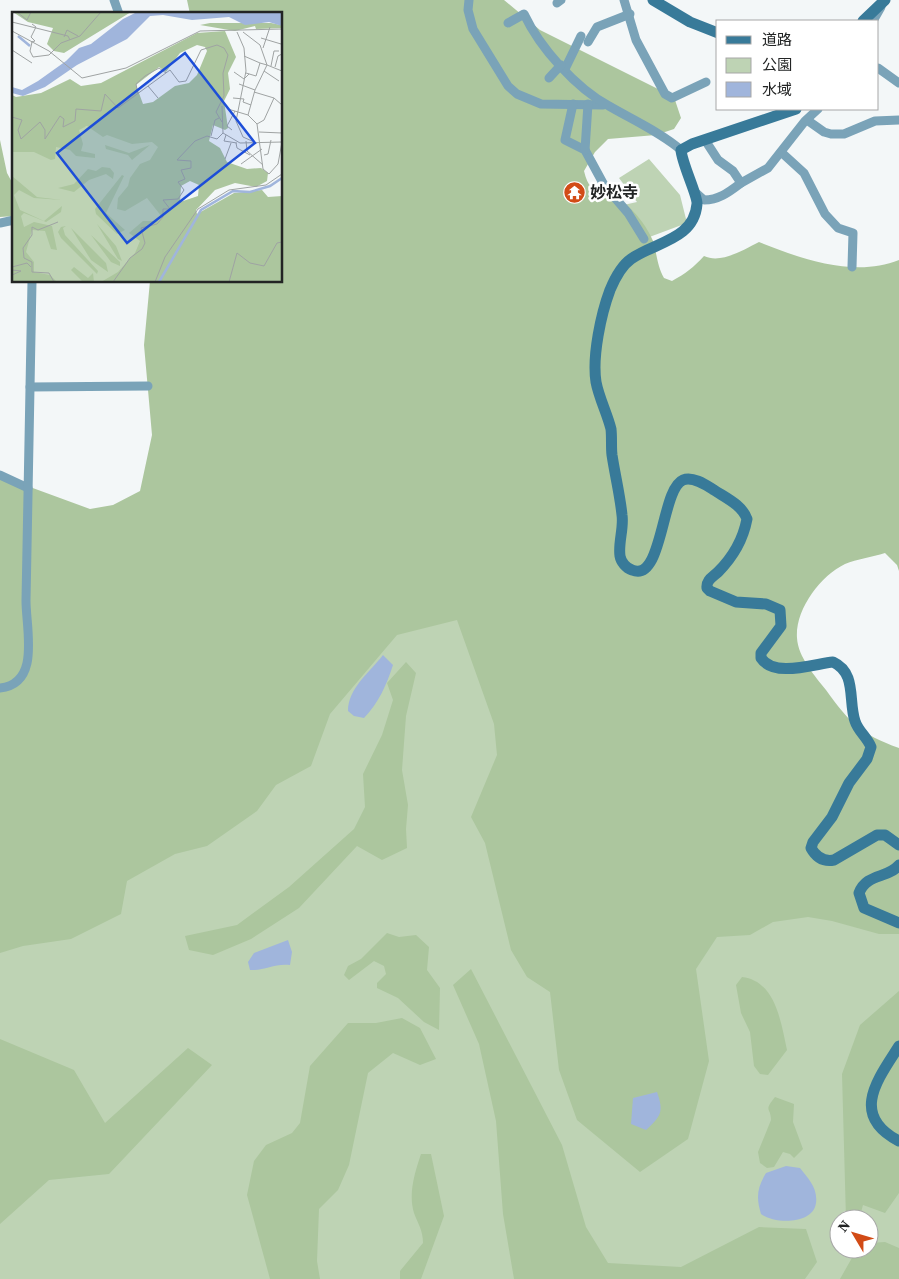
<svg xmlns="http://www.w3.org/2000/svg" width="899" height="1279" font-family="'Source Serif 4','Noto Sans JP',serif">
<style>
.green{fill:#bed3b4;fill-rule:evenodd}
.forest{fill:#acc69e}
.water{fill:#a0b5dc}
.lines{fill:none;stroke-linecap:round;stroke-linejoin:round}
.street{stroke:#7aa3b8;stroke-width:9}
.secondary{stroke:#387a99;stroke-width:11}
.labels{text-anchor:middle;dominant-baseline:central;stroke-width:5;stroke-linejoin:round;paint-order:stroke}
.poi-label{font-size:16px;font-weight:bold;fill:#222424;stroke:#fff;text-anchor:start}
.inset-river{fill:none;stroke:#a0b5dc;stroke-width:2.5}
.inset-road{fill:none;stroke:#9fa3a3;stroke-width:1}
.view{fill:#1d4ed8;fill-opacity:0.15;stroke:#1d4ed8;stroke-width:2.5}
.inset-edge{fill:none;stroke:#222424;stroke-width:2.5}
</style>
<rect width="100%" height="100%" fill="#f3f7f8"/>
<g class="green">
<polygon points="649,159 680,195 687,223 620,248 619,206 637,202 619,178"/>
<path d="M436 578 656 912 899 916V1279H0V943ZM839 1219H869V1249H839Z"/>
</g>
<g class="forest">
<path d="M187 0H504L540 30 674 97 681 118 674 129 656 135 608 139 595 152 584 171C591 202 609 189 629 207 639 217 647 227 653 241 657 254 657 266 664 278L672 281C685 274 694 267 704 256 721 264 743 250 759 242 801 259 855 278 899 260V571L897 565 885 553C872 557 857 559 845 564 820 576 795 610 797 638 798 657 815 676 826 690 850 723 860 734 899 748V934H879L832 921 808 917 773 922 750 935 717 937 696 969 709 1061 688 1139 640 1172 577 1120 559 1070 550 992 527 977 511 950 485 843 471 817 497 755 494 724 457 620 397 635 330 714 311 766 276 785 257 811 207 846 175 854 127 881 121 914 71 939 23 946 0 953V476L90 509 113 505 140 491 152 435 144 345 150 281H281V14H190Z"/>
<polygon points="0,140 7,173 14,186 14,216 0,217"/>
<polygon points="406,662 416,673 406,716 402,770 408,805 406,829 407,848 382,860 357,846 299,908 251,939 213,955 189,950 185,936 237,925 289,887 354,829 365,807 363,774 382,735 393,700 387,683"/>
<polygon points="387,933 399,937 416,935 429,947 427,970 440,988 439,1030 424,1022 398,998 377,988 377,983 386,974 384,966 374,961 349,980 344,975 348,966 361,959"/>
<polygon points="471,969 562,1145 586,1227 608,1263 681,1267 759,1227 806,1229 817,1262 805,1279 514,1279 503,1214 496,1121 479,1044 453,985"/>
<path d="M742 977C776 981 781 1023 787 1050L768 1075 760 1074 754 1066 750 1032 741 1013 736 985Z"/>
<polygon points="899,991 899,1193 885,1213 863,1205 859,1219 846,1219 842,1074 860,1025"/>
<polygon points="402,1018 420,1028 436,1059 420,1065 393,1053 368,1073 349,1165 338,1190 319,1209 317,1261 320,1279 270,1279 247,1195 254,1161 266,1145 292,1133 300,1123 310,1066 348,1023 376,1023"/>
<polygon points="0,1039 74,1070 105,1123 188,1048 212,1065 109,1174 49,1180 0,1224"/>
<path d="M775 1097 794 1104 793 1122 803 1149 794 1158 790 1154 783 1152 774 1167 767 1168 760 1163 758 1152 771 1120C771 1107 763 1112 775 1097Z"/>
<path d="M421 1154H431L444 1216 421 1279H400V1271L423 1243C423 1230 418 1224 414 1213 408 1194 415 1172 421 1154Z"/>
<polygon points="885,1242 899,1248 899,1279 840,1279 857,1249 869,1249 869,1243"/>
</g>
<g class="water">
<path d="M383 655 393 665C386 686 379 702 364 718L354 716 348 711C348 688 370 672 383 655Z"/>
<path d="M288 940 292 952 290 965C275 963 264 971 250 970L248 962 254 953Z"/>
<path d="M657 1092C664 1112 661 1116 646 1130L631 1124 633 1098Z"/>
<path d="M786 1166 800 1168C808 1178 818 1188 816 1203 813 1225 774 1224 761 1214 756 1197 757 1188 766 1173Z"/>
</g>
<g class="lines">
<g class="street">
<polyline points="114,0 119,14"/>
<polyline points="469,0 468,10 473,29 508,86 517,94 541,104 603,105"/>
<polyline points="624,0 636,40 665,94 672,98 706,82"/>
<polyline points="557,3 561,0"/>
<polyline points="873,21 881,7"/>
<path d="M508 23 524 14C540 48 576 88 609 106 633 120 660 132 681 150"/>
<polyline points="588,42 597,27 630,14"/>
<polyline points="878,68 899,83"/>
<polyline points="565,69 581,36"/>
<polyline points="549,78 561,65"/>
<polyline points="573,104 565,140 585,150 604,185 628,213 644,239"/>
<polyline points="807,120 824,132 831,134 844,134 875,121 899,120"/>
<polyline points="705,140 718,160 733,171 741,183 768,168 805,121 818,109"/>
<polyline points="585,150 588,104"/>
<polyline points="781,152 804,173 825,214 838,228 853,233 852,267"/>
<path d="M694 191 704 200C719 200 729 192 741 183"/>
<polyline points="0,223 14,220"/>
<polyline points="30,387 148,386"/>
<polyline points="0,475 28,488"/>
<path d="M0 688C41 684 26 629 26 601L32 281"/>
</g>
<g class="secondary">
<polyline points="653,0 690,22 718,33"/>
<polyline points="863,21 885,0"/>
<path d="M796 109 692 144 681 150C682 164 698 196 697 204 694 240 655 242 631 259 621 266 615 278 610 290 601 314 592 356 596 382 599 398 607 413 611 429 612 438 611 447 612 455 615 475 620 495 622 515 624 528 618 543 620 556 621 562 626 568 632 570 663 583 661 489 683 480 693 476 706 485 714 490 726 498 742 505 747 519 743 540 732 558 718 572 713 577 706 580 707 588L710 591 736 602 766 604 780 610 781 626 761 653V658C774 678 814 664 833 662 857 673 848 701 855 721 858 731 867 737 871 747L867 759 849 783 832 817 813 842 811 848C816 857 823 862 834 860L877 835H885L899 845"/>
<path d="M899 865C887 879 867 873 859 893L864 908 899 923"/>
<path d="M899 1046C878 1079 849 1115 899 1141"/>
</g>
</g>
<defs>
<symbol id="temple-disc" viewBox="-11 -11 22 22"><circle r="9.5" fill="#d24b16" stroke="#fff"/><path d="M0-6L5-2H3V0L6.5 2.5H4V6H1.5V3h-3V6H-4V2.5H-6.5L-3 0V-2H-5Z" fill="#fff"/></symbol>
</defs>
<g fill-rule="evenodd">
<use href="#temple-disc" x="562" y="180" width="25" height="25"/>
</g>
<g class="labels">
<g class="poi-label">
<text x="590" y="192">妙松寺</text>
</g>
</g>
<g transform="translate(12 12)">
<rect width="270" height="270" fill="#f3f7f8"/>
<path d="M75 114 149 130 140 181 153 209 106 270H34L17 263 0 195V137Z" fill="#bed3b4"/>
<path d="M1 0H119L52 41 42 39 35 32 41 16 16 10ZM198 11H259L269 13 270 16 244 17 243 14 223 19 188 13ZM213 19 224 45 216 61 218 77 212 89 216 116 213 118 201 113 197 129 208 136 215 150 235 157 249 156 256 161 255 169 244 175 223 171 203 178 184 198 185 202 222 181 250 178 256 185 270 184V270H89L106 260 123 241 128 229 117 221 131 209H146L150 205 135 186 113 199 105 197 106 186 116 174 118 166 128 152 138 148 146 135 140 130 120 132 95 123 91 125 75 114 67 118 71 132 69 139 83 142V146L64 144 58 138 44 135 43 147 39 148 22 140H0V83L4 85 29 81 58 67 69 74 89 71 185 21ZM185 33 193 35 195 39 185 63 177 71 163 74 141 90 131 92 124 73 147 55 154 60 168 41ZM178 169 187 173 186 184 168 190 169 174ZM93 133 117 141 138 133 120 148 116 143 94 137ZM90 155 98 156 102 161 101 167 94 162 77 168 62 180 46 176 62 172 76 157 84 159ZM110 163 112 164 94 201 113 218 105 222 84 202 83 197ZM0 164 25 185 50 188 22 186 7 178 2 183 8 198 32 209 50 194 49 200 34 210 12 201 9 204 12 215 22 210 40 214 45 238 39 237 33 219 20 218 14 240 22 250V260L38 263 45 270H0ZM85 212 104 234 110 249 106 247ZM54 214 51 216 53 223 86 259 85 262 49 226 46 220 49 215ZM59 216 94 251 96 260 79 248ZM79 223 108 250V254L99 250ZM62 255 76 266 81 261 82 270H71L59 258Z" fill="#acc69e" fill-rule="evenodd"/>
<path d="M125 0H270V14L257 10 233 13 217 5 180 8 151 3 138 4 115 27 65 53 33 75 11 84 0 81V75L10 78 26 69 54 49 67 36 79 32 111 7Z" fill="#a0b5dc"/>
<path class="inset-river" d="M6 24 18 34M147 270 189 198 221 179 238 180 258 174 270 166"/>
<path class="inset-road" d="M5 0 15 8 19 0M0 10 56 24 58 28M0 19 37 39 70 66 114 56 188 19 270 17M225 20 232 36 234 59 224 109 231 125 240 129M231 20 248 33 255 53 270 59M52 25 55 18 66 24M249 26 269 32M19 30 23 29 19 25 24 15 20 12M20 30 18 39 21 45 37 43 49 31 68 24 89 0M251 36 258 15M0 38 20 51M232 44 248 51M259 54 262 39H267M263 55 266 44 270 42M252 59 267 69M222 60 232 67 237 62M234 61 244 64 248 51 255 53 243 78 236 103 245 112 251 157 257 162 266 152 270 130M227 72 243 78M136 74 146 86M242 80 262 86 270 93M126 82 124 72 133 64 147 56 154 61M221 86 232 87 231 90 239 93M210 94 211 121M216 97 236 103M0 105 10 108 6 118 9 127 28 110 33 118V127L48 104 52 107 51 115 63 109 64 97 89 99 93 82 106 96 158 58 167 70 174 69 189 38 205 33 212 36 216 43 211 61 212 84 204 100 210 110M245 112 252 108 262 86M220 118 215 114 223 99M247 120 270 121M214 123 212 129 225 131M199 124 203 108 207 106M234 129 235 139 251 153M224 131 225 136 238 143M252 143 256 142 259 128M213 147 219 131M229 152 250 137M0 255 15 251 19 255M0 258 9 259 0 263M42 270 37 261 20 260V250L12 246 11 236 20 223V215L26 218 46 210M101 270 118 246 130 237 133 231 129 216 145 212 151 205V197H158L151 188 166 187 172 178 166 170 173 167 169 158 179 156V149L165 148 183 129 195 124 205 127 211 121 228 131 270 130M143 270 153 245 186 197 217 178 254 173 270 162M217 270 225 241 238 251 252 254 265 231 270 230"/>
<path class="view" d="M173 41 243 131 115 231 45 141Z"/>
<rect width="270" height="270" class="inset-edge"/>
</g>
<rect x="716" y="20" width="162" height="90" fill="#ffffff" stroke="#a7a7a7"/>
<rect x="726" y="36" width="25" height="8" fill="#387a99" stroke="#a7a7a7"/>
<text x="762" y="45" font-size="15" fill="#222424">道路</text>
<rect x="726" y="58" width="25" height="15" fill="#bed3b4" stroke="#a7a7a7"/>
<text x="762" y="70" font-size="15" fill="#222424">公園</text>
<rect x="726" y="82" width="25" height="15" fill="#a0b5dc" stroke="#a7a7a7"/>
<text x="762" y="95" font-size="15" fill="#222424">水域</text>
<g transform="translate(854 1234) rotate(308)"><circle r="24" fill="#ffffff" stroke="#a7a7a7"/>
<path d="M0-4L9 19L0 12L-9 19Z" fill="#d24b16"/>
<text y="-8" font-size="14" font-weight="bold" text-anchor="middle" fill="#222424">N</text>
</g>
</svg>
